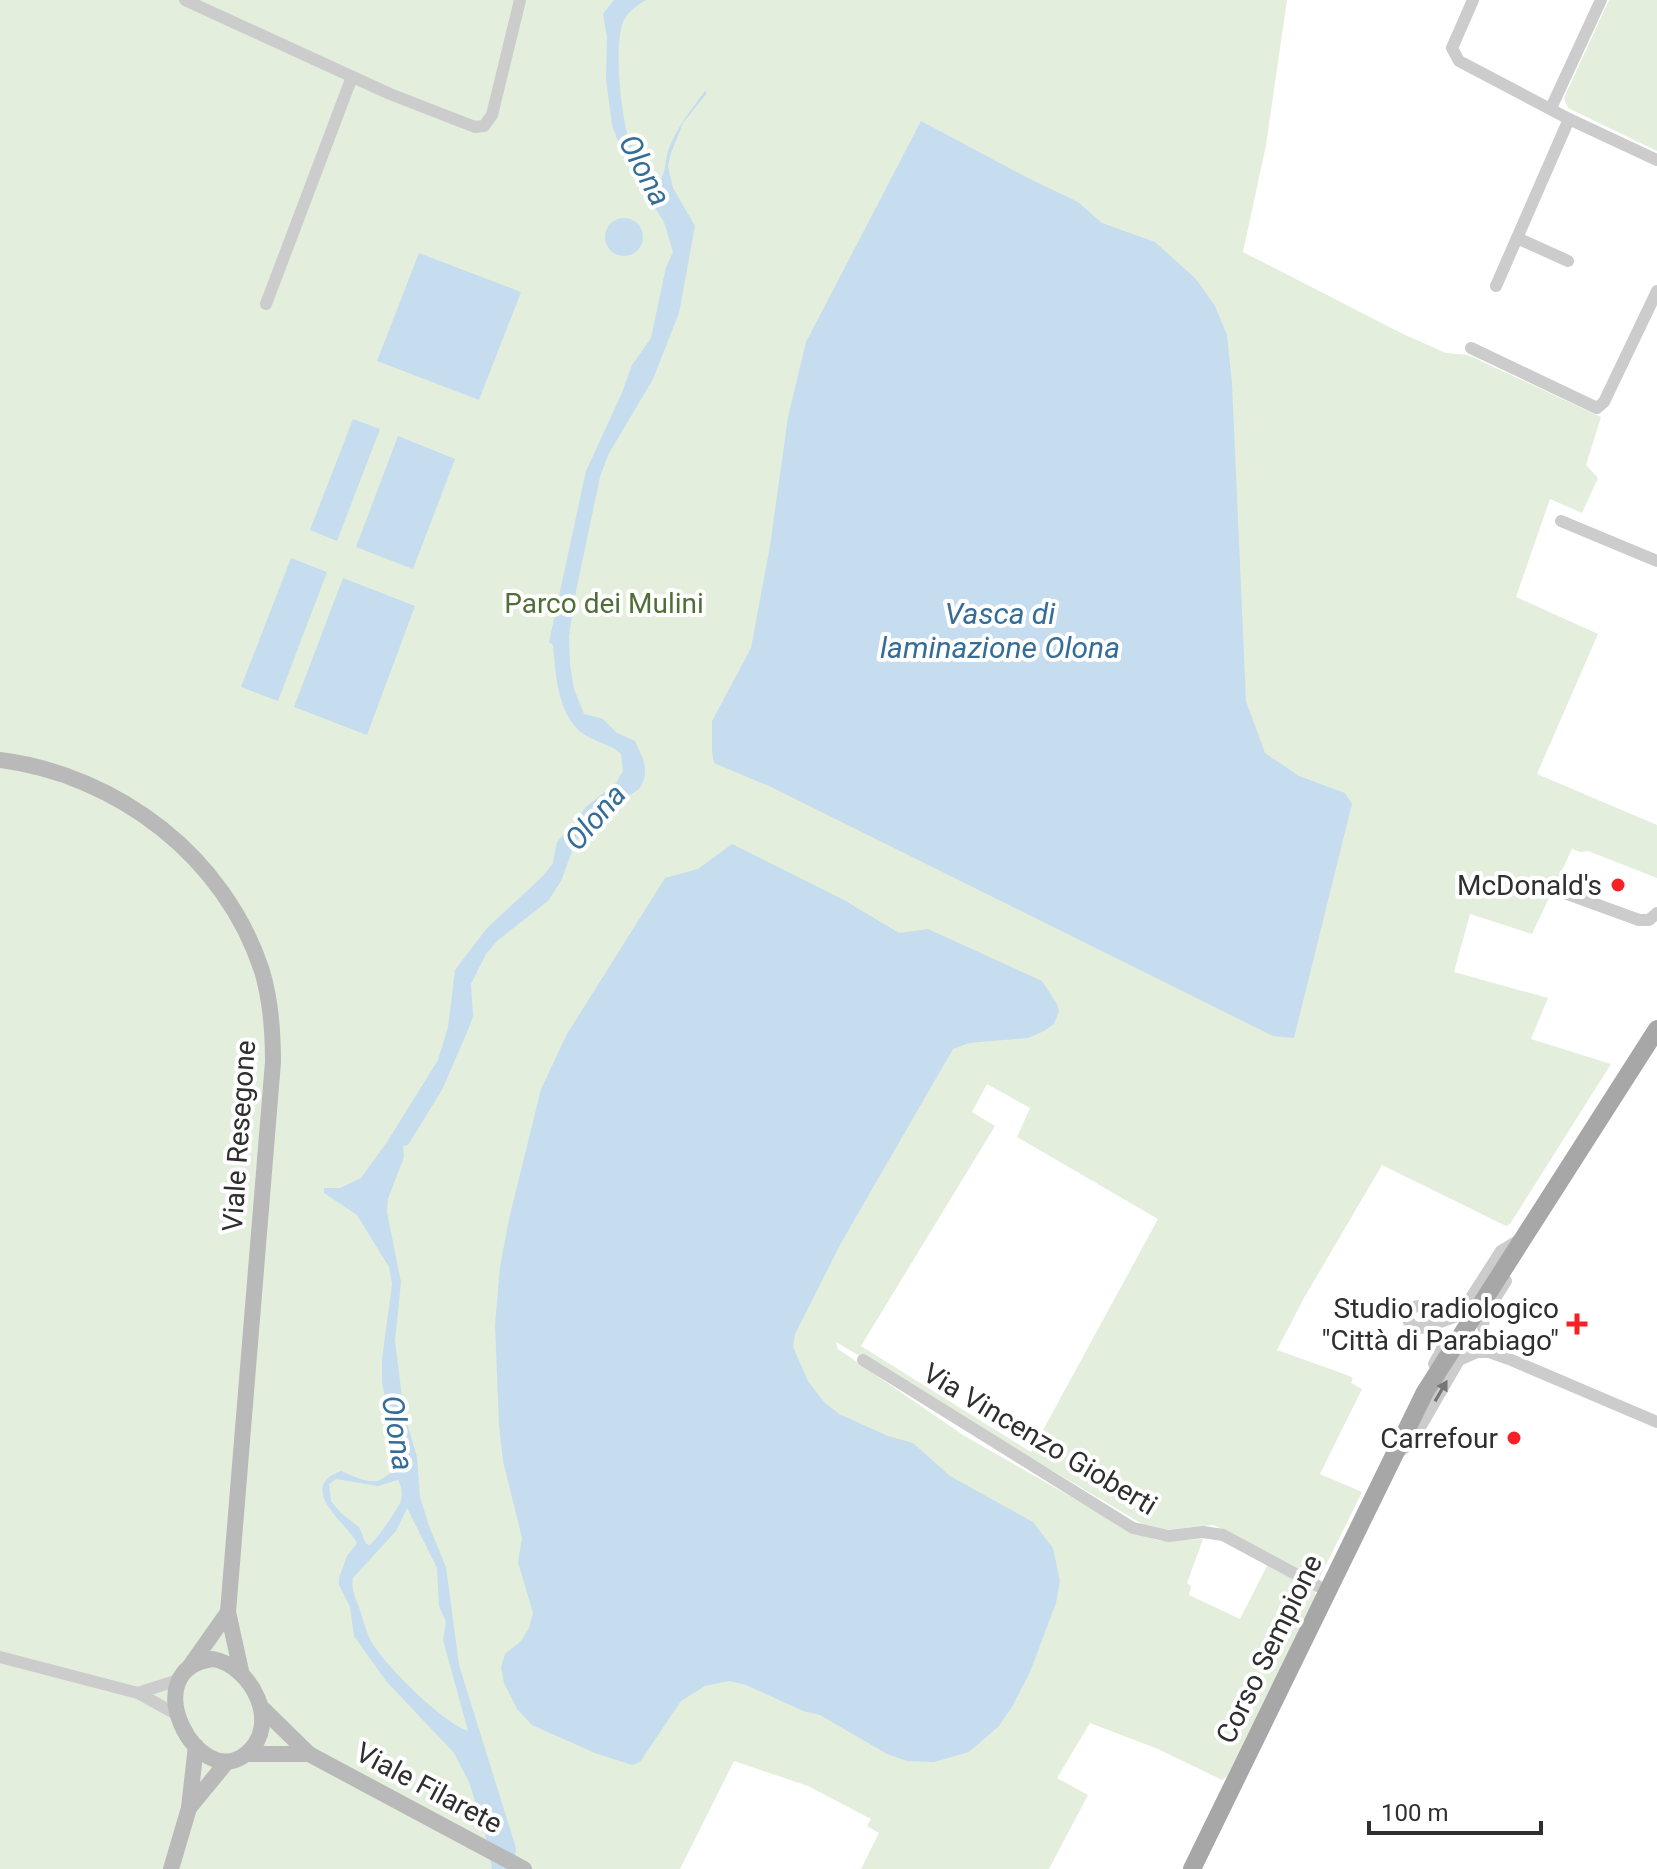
<svg xmlns="http://www.w3.org/2000/svg" width="1657" height="1869" font-family="Roboto,sans-serif">
<style>
.green{fill:#e4eedc;fill-rule:evenodd}
.water{fill:#c6ddef;fill-rule:evenodd}
.lines{fill:none;stroke-linecap:round;stroke-linejoin:round}
.street{stroke:#ccc;stroke-width:12}
.secondary{stroke:#b9b9b9;stroke-width:16}
.primary{stroke:#a7a7a7;stroke-width:18}
.oneway{fill:#767676}
.poi-dot{fill:#f62126;stroke:#fff;stroke-width:3}
.labels{text-anchor:middle;dominant-baseline:central;stroke-width:8;stroke-linejoin:round;paint-order:stroke}
.park-label{font-size:28px;fill:#4f6f38;stroke:#fff}
.poi-label{font-size:28px;fill:#2f2f2f;stroke:#fff;text-anchor:end}
.street-label{font-size:28px;fill:#2f2f2f;stroke:#fff}
.water-label{font-size:30px;font-style:italic;fill:#356d99;stroke:#fff}
</style>
<rect width="100%" height="100%" fill="#fff"/>
<g class="green">
<path d="M0 0H1287L1266 145 1243 252 1403 334 1446 353 1468 355 1601 417 1586 465 1598 478 1582 513 1550 499 1516 597 1598 634 1537 774 1657 825V878L1588 851 1580 852 1572 849 1532 934 1470 914 1454 972 1548 998 1531 1039 1611 1064 1510 1224 1506 1226 1382 1165 1304 1298 1277 1350 1347 1375 1353 1378 1351 1383 1362 1389 1320 1474 1362 1492 1318 1581 1214 1525 1154 1531 836 1342 838 1349 963 1435 1136 1534 1161 1541 1203 1539 1187 1583 1191 1586 1189 1595 1240 1619 1268 1564 1314 1587 1316 1596 1313 1605 1227 1776 1222 1780 1158 1749 1090 1723 1057 1778 1088 1795 1049 1869H861L879 1833 867 1826 871 1819 808 1786 734 1761 680 1869H0ZM987 1084 1030 1108 1017 1137 1158 1219 1031 1452 861 1346 995 1126 972 1112Z"/>
<polygon points="1609,0 1657,0 1657,151 1568,108 1564,98"/>
</g>
<g class="water">
<path d="M614 0H646C637 5 629 11 624 20 613 41 621 120 630 142 636 158 648 170 655 184 667 177 664 164 668 151 676 128 691 110 705 91L707 93 683 123 671 153 668 166 673 188 695 226 679 313 653 379 608 455 600 477 575 596 569 636 570 665 574 689 584 714 603 719 617 733 635 741C643 758 651 773 639 789L593 820 575 843 561 881 548 901 498 940 486 954 471 984 473 1016 468 1030 442 1090 408 1145 403 1146 404 1157 388 1199 387 1212 401 1282 395 1341 404 1413 417 1457 420 1497 429 1526 446 1567 459 1665 516 1848 514 1869H492L485 1833 469 1782 454 1753 386 1681 354 1636 350 1607 339 1585V1578L347 1556 357 1543C347 1523 295 1488 341 1471 351 1475 370 1485 380 1480 388 1476 388 1472 398 1472L399 1461 382 1383V1359L392 1284 389 1267 357 1215 324 1193V1188H340L361 1178 387 1142 438 1060 448 1027 455 970 487 928 543 876 553 863 557 842 587 806 616 783 623 771 621 754C609 743 594 742 582 733 557 713 556 675 553 645L549 642 586 471 621 395 632 365 651 338 666 267 673 252 664 222 625 161 612 125 606 80 607 37 603 14ZM336 1479 378 1486 398 1480C401 1486 403 1492 401 1500 399 1508 376 1540 370 1545L366 1544 359 1527 341 1513 331 1501 329 1484ZM407 1508 437 1568 439 1606 446 1622 443 1640 468 1731C442 1722 387 1667 372 1643 366 1632 363 1619 359 1607 355 1597 351 1588 353 1578L396 1531Z"/>
<polygon points="921,121 1028,178 1078,202 1102,223 1155,242 1196,279 1215,306 1227,335 1232,383 1246,701 1265,753 1299,776 1345,793 1352,804 1294,1038 1273,1036 769,786 714,763 712,752 712,721 751,648 770,546 788,417 806,342"/>
<circle cx="624" cy="237" r="19"/>
<polygon points="419,253 521,292 479,400 377,361"/>
<polygon points="353,419 380,429 337,541 310,530"/>
<polygon points="398,436 455,459 413,569 356,547"/>
<polygon points="291,558 327,572 278,701 241,687"/>
<polygon points="343,578 415,606 367,735 294,707"/>
<polygon points="732,844 844,900 899,933 928,929 1042,981 1057,1004 1059,1011 1054,1024 1044,1031 1028,1038 969,1043 953,1049 841,1243 795,1334 793,1347 808,1381 824,1402 839,1414 888,1436 913,1443 950,1476 1033,1522 1053,1548 1060,1581 1056,1603 1030,1672 1012,1707 999,1726 969,1752 934,1762 907,1761 887,1754 820,1715 803,1711 746,1685 729,1681 705,1686 681,1701 640,1762 632,1765 595,1753 532,1725 517,1709 504,1683 501,1667 505,1654 521,1641 529,1628 533,1613 518,1562 522,1538 503,1461 499,1425 495,1325 500,1267 509,1219 541,1089 567,1034 665,878 698,869"/>
</g>
<g class="lines">
<g class="street">
<polyline points="185,0 390,94 475,127 484,126 492,115 520,0"/>
<polyline points="1473,0 1452,48 1459,61 1569,119 1657,160"/>
<polyline points="1551,108 1601,0"/>
<polyline points="1517,238 1568,261"/>
<polyline points="1496,286 1569,119"/>
<polyline points="266,304 352,77"/>
<polyline points="1471,348 1597,408 1604,402 1657,291"/>
<polyline points="1561,521 1657,561"/>
<polyline points="1562,892 1639,920 1649,920 1657,913"/>
<circle cx="1419" cy="1317" r="11"/>
<polyline points="1430,1316 1437,1323 1460,1315 1501,1251 1519,1240"/>
<polyline points="1423,1327 1434,1329 1443,1347 1434,1364"/>
<path d="M1500 1352C1467 1328 1490 1308 1506 1281"/>
<polyline points="863,1360 1133,1528 1168,1536 1203,1532 1223,1535 1329,1592"/>
<polyline points="1399,1452 1411,1443 1459,1360 1477,1352 1489,1352 1509,1359 1657,1422"/>
<polyline points="0,1657 138,1693 176,1714"/>
<polyline points="138,1693 178,1680"/>
</g>
<g class="secondary">
<path d="M0 760C118 775 225 857 262 971 271 1001 273 1032 273 1062L228 1612 241 1671"/>
<path d="M213 1659C252 1666 282 1725 246 1754 198 1793 133 1669 213 1659Z"/>
<polyline points="190,1666 228,1612"/>
<polyline points="262,1708 309,1754 524,1869"/>
<polyline points="247,1754 309,1754"/>
<polyline points="189,1808 226,1763"/>
<polyline points="171,1869 189,1808 196,1746"/>
</g>
<polyline class="primary" points="1192,1869 1425,1392 1657,1029"/>
</g>
<defs><path id="oneway-solid" d="M-6-.8H1V-3.2L6.5 0L1 3.2V.8H-6Z" transform="scale(2)"/></defs>
<use class="oneway" href="#oneway-solid" transform="translate(1441 1391) rotate(-60)"/>
<g class="poi-dot">
<circle cx="1618" cy="885" r="8"/>
<path d="M1573 1312h8v8h8v8h-8v8h-8v-8h-8v-8h8z"/>
<circle cx="1514" cy="1438" r="8"/>
</g>
<g class="labels">
<g class="park-label">
<text x="604" y="603">Parco dei Mulini</text>
</g>
<g class="poi-label">
<text x="1602" y="885">McDonald's</text>
<text x="1559" y="1308">Studio radiologico<tspan x="1559" dy="32">"Città di Parabiago"</tspan></text>
<text x="1498" y="1438">Carrefour</text>
</g>
<g class="street-label">
<text transform="translate(239 1136) rotate(-86)">Viale Resegone</text>
<text transform="translate(1040 1439) rotate(31)">Via Vincenzo Gioberti</text>
<text transform="translate(1269 1649) rotate(-64)">Corso Sempione</text>
<text transform="translate(429 1788) rotate(28)">Viale Filarete</text>
</g>
<g class="water-label">
<text transform="translate(645 170) rotate(62)">Olona</text>
<text x="1000" y="613">Vasca di<tspan x="1000" dy="34">laminazione Olona</tspan></text>
<text transform="translate(595 817) rotate(-49)">Olona</text>
<text transform="translate(398 1433) rotate(81)">Olona</text>
</g>
</g>
<path d="M1369 1821v12h172v-12" fill="none" stroke="#2f2f2f" stroke-width="4"/>
<text x="1381" y="1821" font-size="24" fill="#2f2f2f" stroke="#ffffff" stroke-width="6" paint-order="stroke">100 m</text>
</svg>
